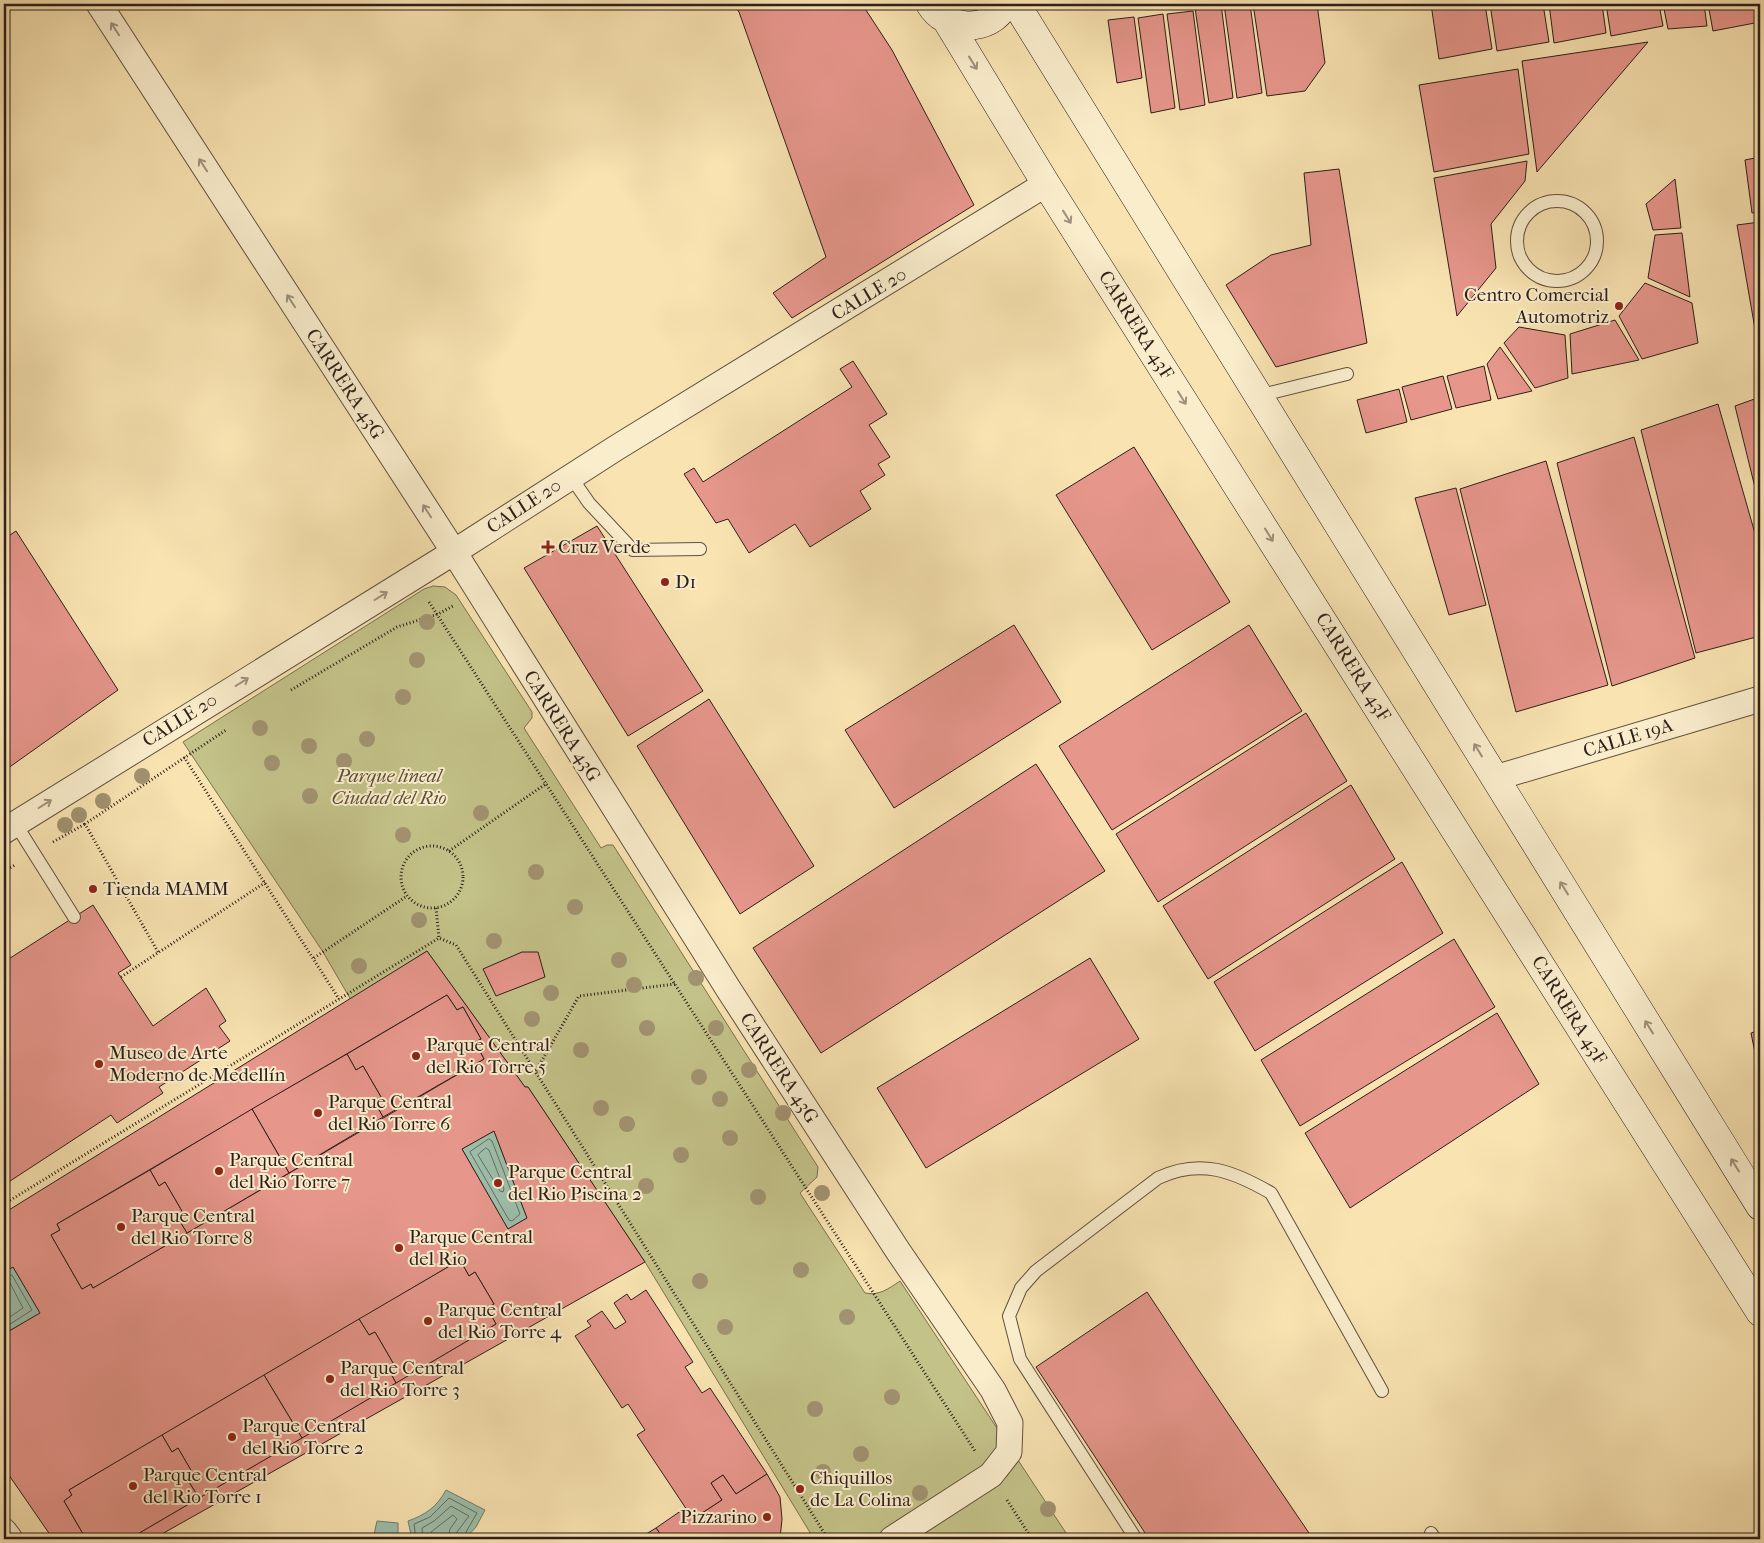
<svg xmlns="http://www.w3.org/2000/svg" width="1764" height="1543" font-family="'IM FELL French Canon',serif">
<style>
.green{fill:#c3c288;stroke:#787051}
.water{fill:#9dbeaa;stroke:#707e70}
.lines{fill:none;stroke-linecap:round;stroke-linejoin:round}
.shore{stroke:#656e62;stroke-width:1}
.building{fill:#e6968b;stroke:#2d1f1a;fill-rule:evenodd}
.lane-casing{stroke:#605040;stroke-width:14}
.street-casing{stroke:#605040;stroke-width:27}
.secondary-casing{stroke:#2d1f1a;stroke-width:29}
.path{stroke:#2d1f1a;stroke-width:3;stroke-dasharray:1 2.5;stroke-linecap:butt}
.lane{stroke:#faedcc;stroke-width:12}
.street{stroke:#faedcc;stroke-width:25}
.secondary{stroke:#faedcc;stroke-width:28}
.tree{fill:#a19270}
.oneway{stroke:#9e907c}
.poi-dot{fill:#8f2418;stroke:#faedcc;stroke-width:2}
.labels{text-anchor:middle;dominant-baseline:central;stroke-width:4;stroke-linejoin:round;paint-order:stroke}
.street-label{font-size:19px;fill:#2d1f1a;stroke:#faedcc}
.poi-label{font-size:19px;fill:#2d1f1a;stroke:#faedcc;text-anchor:start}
.park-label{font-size:19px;font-style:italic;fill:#5a503b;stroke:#faedcc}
</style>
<rect width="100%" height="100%" fill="#f8e3b1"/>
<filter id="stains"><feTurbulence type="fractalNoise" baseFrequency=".004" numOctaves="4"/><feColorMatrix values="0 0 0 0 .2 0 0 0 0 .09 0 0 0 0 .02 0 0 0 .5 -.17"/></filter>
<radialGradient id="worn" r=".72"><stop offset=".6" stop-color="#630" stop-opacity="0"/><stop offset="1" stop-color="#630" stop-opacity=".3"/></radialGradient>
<path class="green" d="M433 586 445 587 456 595 532 712V718L524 728 601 848 607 845H613L818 1167 817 1177 800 1193 865 1293C879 1296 888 1289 900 1281L1070 1539H814L645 1262 528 1087H525L427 951 351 1000 323 952 183 742 424 589Z"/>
<g class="water">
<polygon points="494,1131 527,1218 508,1229 462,1149"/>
<polygon points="13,1267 40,1313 4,1334 4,1272"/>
<path d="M446 1490 485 1510 476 1527 465 1539H412L408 1521C425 1515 437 1507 446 1490Z"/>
<polygon points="377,1521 398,1523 398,1539 373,1539"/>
</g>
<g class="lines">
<g class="shore">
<polygon points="489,1139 492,1141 520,1214 512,1221 509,1220 470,1152"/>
<polygon points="486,1148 489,1150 504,1189 503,1192 500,1191 478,1155"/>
<polyline points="4,1276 12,1275 32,1310 4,1328"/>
<polyline points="4,1283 10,1283 23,1308 4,1321"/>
<polyline points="416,1539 414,1524 430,1517 449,1498 477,1513 462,1539"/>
<polyline points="423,1539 422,1528 434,1521 451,1506 469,1516 457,1532 455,1539"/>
<polyline points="430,1539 431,1532 453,1515 457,1519 450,1529 448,1539"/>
</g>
</g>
<g class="building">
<polygon points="733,4 862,4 892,50 974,205 792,318 773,293 826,257 739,12"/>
<polygon points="1221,4 1233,98 1209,103 1195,8"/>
<polygon points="1224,4 1250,4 1262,93 1237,98"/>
<polygon points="1253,4 1317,4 1325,63 1305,91 1267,96"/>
<polygon points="1431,4 1485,4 1492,49 1439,59"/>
<polygon points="1490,4 1543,4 1549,42 1497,51"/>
<polygon points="1549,4 1602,4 1606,33 1554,43"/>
<polygon points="1606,4 1659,4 1663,26 1611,36"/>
<polygon points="1663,4 1704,4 1707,26 1668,29"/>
<polygon points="1708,4 1760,4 1760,22 1713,31"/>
<polygon points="1193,11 1205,105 1180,110 1167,14"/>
<polygon points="1163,14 1175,108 1151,113 1138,18"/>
<polygon points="1134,17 1142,78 1117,83 1108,20"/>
<polygon points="1648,42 1537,172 1522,61"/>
<polygon points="1518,69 1529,154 1434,172 1419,85"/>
<polygon points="1760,157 1760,212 1752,213 1745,160"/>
<polygon points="1527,161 1525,181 1491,224 1496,268 1457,316 1434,178"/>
<polygon points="1339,169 1367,343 1276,367 1226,285 1271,255 1311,245 1304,173"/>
<polygon points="1675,179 1681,228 1653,230 1646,204"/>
<polygon points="1760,222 1760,358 1737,225"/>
<polygon points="1682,233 1690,297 1648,278 1655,235"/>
<polygon points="1645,283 1692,303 1698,343 1642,359 1619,316"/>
<polygon points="1615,320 1639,360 1572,374 1570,334"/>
<polygon points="1519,327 1565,335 1568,378 1535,388 1504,343"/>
<polygon points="1500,347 1532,391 1498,399 1487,364"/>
<polygon points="853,361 887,414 869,425 890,457 878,464 885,475 860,491 871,509 810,547 795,524 749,553 728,519 716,523 684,474 694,468 703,482 852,387 840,369"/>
<polygon points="1484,366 1491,400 1456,408 1447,376"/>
<polygon points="1443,376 1452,409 1411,420 1402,387"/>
<polygon points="1399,389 1407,422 1366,433 1357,400"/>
<polygon points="1760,397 1760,508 1735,406"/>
<polygon points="1718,404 1760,551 1760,636 1696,653 1641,430"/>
<polygon points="1634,437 1695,658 1612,686 1557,463"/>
<polygon points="1134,447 1230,602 1152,650 1056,495"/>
<polygon points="1546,461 1608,685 1516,712 1460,489"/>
<polygon points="1456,488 1486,605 1449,615 1415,498"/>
<polygon points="597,526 703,691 628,736 524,568"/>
<polygon points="16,531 118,690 4,771 4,539"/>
<polygon points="1014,625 1061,702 894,808 845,730"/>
<polygon points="1249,625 1302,711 1112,830 1059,746"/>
<polygon points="709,699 814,866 740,914 637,746"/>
<polygon points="1306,713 1347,781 1158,902 1116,834"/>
<polygon points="1036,764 1105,871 821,1053 753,948"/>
<polygon points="1351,785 1395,859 1208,979 1163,906"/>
<polygon points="1402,862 1443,933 1255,1051 1214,982"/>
<polygon points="93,905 131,965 118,973 153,1026 206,988 226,1021 219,1026 230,1041 159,1087 163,1093 117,1123 111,1115 4,1185 4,962"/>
<polygon points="1454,939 1495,1007 1300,1126 1261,1060"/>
<path d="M427 951 525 1087H528L645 1262 153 1539H129L496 1324 487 1308 494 1304 475 1272 469 1276 460 1260 69 1490 72 1495 64 1501 86 1539H53L4 1468V1334L40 1313 13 1267 4 1272V1213ZM447 995 457 1010 463 1007 481 1039 475 1042 484 1059 93 1288 91 1284 82 1289 51 1235 60 1230 57 1224ZM494 1131 527 1218 508 1229 462 1149Z"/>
<polygon points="522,952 538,952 545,977 496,996 483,969"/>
<polygon points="1090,958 1139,1039 926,1168 877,1088"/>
<polygon points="447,995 457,1010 463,1007 481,1039 475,1042 484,1059 383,1117 374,1101 381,1097 363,1066 356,1070 347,1054"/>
<polygon points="1497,1013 1539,1084 1350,1208 1305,1133"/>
<polygon points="1760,1030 1760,1078 1751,1033"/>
<polygon points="347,1054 356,1070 363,1066 381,1097 374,1101 383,1117 289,1173 252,1109"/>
<polygon points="252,1109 289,1173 187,1233 177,1217 183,1213 165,1182 159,1186 150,1170"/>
<polygon points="150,1170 159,1186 165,1182 183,1213 177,1217 187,1233 93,1288 91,1284 82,1289 51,1235 60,1230 57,1224"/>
<polygon points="460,1260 469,1276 475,1272 494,1304 487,1308 496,1324 396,1383 387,1367 393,1363 375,1332 369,1335 359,1319"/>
<polygon points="646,1290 693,1362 685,1367 702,1393 710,1388 767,1474 736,1494 723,1475 711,1483 722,1500 693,1519 637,1435 645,1430 628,1404 622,1408 575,1336 591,1326 587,1321 602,1311 615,1329 626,1322 614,1303 627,1294 631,1300"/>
<polygon points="1147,1292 1198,1369 1313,1539 1149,1539 1036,1367"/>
<polygon points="359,1319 369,1335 375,1332 393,1363 387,1367 396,1383 302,1438 264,1375"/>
<polygon points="264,1375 302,1438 199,1498 189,1482 196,1479 178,1448 172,1452 162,1435"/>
<polygon points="162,1435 172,1452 178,1448 196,1479 189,1482 199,1498 129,1539 86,1539 64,1501 72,1495 69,1490"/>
<polygon points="767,1474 780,1497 782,1519 780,1539 664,1539 656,1528 685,1508 693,1519 722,1500 711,1483 723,1475 736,1494"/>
<polygon points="656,1528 664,1539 638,1539"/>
</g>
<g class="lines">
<defs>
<g id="lane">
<circle cx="1557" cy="241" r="40"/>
<polyline points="1258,396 1347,374"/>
<polyline points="571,477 589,503 633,550 700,549"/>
<polyline points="15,823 74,917"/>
<polyline points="1431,1533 1435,1539"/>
<path d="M1136 1539 1020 1359 1009 1316 1021 1288 1036 1271 1158 1178C1200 1158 1233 1171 1271 1193L1382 1391"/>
</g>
<g id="street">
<polyline points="99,4 454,552 729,990 898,1251 993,1390 1010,1423 1009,1452 991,1475 892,1539"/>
<polyline points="1495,778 1760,699"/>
<polyline points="4,831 454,552 616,448 1046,184"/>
<polyline points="4,1531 10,1539"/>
</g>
<g id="secondary">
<path d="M930 4C945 30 990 35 1005 4"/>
<polyline points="1016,4 1760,1206"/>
<polyline points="947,21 1046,184 1760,1312"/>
</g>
</defs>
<use href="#lane" class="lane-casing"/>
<use href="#street" class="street-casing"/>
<use href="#secondary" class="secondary-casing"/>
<g class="path">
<polyline points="429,602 975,1451"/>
<polyline points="291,690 397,627 438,614 453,606"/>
<polyline points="184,757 339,999"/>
<polyline points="53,842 85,824"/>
<circle cx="432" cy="877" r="31"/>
<polyline points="449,851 547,783"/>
<polyline points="4,871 15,865"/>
<polyline points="436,908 439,938"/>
<polyline points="158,952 85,824 226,730"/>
<polyline points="314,958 407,896"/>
<polyline points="121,977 266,882"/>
<polyline points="536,1071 579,996 675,984"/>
<polyline points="4,1204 439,938 456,945 828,1539"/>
<polyline points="1007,1500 1032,1539"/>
</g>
<use href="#lane" class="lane"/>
<use href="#street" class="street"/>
<use href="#secondary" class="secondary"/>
</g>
<g class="tree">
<circle cx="427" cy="622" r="8"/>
<circle cx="417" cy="660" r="8"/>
<circle cx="403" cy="697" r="8"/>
<circle cx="260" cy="728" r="8"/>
<circle cx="367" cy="739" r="8"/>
<circle cx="309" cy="746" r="8"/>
<circle cx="344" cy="761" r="8"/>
<circle cx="272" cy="763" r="8"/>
<circle cx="142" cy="776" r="8"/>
<circle cx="310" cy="796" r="8"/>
<circle cx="103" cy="801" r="8"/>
<circle cx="481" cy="813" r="8"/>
<circle cx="79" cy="815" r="8"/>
<circle cx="65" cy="825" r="8"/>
<circle cx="403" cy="835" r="8"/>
<circle cx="536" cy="872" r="8"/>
<circle cx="575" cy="907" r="8"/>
<circle cx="419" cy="920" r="8"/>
<circle cx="494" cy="941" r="8"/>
<circle cx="619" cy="960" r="8"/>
<circle cx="359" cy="966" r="8"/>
<circle cx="696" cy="978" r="8"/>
<circle cx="634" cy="985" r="8"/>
<circle cx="551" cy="993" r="8"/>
<circle cx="532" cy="1019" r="8"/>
<circle cx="647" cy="1028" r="8"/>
<circle cx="716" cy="1028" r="8"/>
<circle cx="581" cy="1050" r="8"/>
<circle cx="749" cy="1070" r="8"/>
<circle cx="699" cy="1077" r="8"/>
<circle cx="720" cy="1099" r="8"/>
<circle cx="601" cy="1108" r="8"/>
<circle cx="783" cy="1113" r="8"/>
<circle cx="627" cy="1124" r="8"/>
<circle cx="730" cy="1138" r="8"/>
<circle cx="681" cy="1155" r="8"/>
<circle cx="646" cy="1186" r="8"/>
<circle cx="822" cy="1193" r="8"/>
<circle cx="758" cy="1197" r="8"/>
<circle cx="801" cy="1270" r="8"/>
<circle cx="700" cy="1281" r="8"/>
<circle cx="847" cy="1317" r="8"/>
<circle cx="725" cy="1327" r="8"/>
<circle cx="892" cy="1397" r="8"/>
<circle cx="815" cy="1409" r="8"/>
<circle cx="861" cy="1454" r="8"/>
<circle cx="823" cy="1472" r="8"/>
<circle cx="920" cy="1493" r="8"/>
<circle cx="1048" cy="1509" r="8"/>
</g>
<defs><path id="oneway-shaft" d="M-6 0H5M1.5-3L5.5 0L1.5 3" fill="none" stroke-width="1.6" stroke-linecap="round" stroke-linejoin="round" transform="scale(1.25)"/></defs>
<g class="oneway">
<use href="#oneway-shaft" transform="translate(115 29) rotate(-123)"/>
<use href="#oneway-shaft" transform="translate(973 63) rotate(58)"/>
<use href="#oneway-shaft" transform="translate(203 165) rotate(-123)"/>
<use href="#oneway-shaft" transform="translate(1067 217) rotate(58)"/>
<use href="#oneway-shaft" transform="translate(291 301) rotate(-123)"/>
<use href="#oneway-shaft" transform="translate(1182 398) rotate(58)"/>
<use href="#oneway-shaft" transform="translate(427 511) rotate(-123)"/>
<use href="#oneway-shaft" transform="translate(1269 535) rotate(58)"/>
<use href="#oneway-shaft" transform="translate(381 596) rotate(-32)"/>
<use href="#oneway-shaft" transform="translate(242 682) rotate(-32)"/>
<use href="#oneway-shaft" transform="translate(1478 750) rotate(-122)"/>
<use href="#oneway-shaft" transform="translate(45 804) rotate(-32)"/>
<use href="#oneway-shaft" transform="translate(1564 888) rotate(-122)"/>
<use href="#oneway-shaft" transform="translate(1649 1027) rotate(-122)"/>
<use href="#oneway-shaft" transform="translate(1735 1165) rotate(-122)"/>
</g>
<g class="poi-dot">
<circle cx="1619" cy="306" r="5"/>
<path d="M545.5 539.5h5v5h5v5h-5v5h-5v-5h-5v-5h5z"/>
<circle cx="665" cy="582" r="5"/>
<circle cx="93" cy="889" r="5"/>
<circle cx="416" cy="1056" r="5"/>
<circle cx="99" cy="1064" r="5"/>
<circle cx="318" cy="1113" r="5"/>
<circle cx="219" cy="1171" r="5"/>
<circle cx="498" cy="1183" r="5"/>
<circle cx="121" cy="1227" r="5"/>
<circle cx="399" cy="1248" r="5"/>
<circle cx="428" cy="1321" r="5"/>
<circle cx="330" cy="1379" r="5"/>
<circle cx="232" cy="1437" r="5"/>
<circle cx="133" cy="1486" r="5"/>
<circle cx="800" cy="1489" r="5"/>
<circle cx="767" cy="1517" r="5"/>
</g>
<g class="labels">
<g class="street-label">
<text transform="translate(869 294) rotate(-31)">CALLE 20</text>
<text transform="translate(1136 325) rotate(58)">CARRERA 43F</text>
<text transform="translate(345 384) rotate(57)">CARRERA 43G</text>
<text transform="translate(524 506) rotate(-33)">CALLE 20</text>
<text transform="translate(1353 667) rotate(58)">CARRERA 43F</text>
<text transform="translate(180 720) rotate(-32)">CALLE 20</text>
<text transform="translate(562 726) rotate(58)">CARRERA 43G</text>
<text transform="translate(1628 738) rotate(-17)">CALLE 19A</text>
<text transform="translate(1569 1010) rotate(58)">CARRERA 43F</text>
<text transform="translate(779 1068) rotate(57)">CARRERA 43G</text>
</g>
<g class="poi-label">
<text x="1609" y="295" text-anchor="end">Centro Comercial<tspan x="1609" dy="22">Automotriz</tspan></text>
<text x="558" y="547">Cruz Verde</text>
<text x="675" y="582">D1</text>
<text x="103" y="889">Tienda MAMM</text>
<text x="426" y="1045">Parque Central<tspan x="426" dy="22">del Rio Torre 5</tspan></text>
<text x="109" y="1053">Museo de Arte<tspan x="109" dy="22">Moderno de Medellín</tspan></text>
<text x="328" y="1102">Parque Central<tspan x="328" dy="22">del Rio Torre 6</tspan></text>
<text x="229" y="1160">Parque Central<tspan x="229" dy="22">del Rio Torre 7</tspan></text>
<text x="508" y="1172">Parque Central<tspan x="508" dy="22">del Rio Piscina 2</tspan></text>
<text x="131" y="1216">Parque Central<tspan x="131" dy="22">del Rio Torre 8</tspan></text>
<text x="409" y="1237">Parque Central<tspan x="409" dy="22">del Rio</tspan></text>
<text x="438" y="1310">Parque Central<tspan x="438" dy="22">del Rio Torre 4</tspan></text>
<text x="340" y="1368">Parque Central<tspan x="340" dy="22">del Rio Torre 3</tspan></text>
<text x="242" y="1426">Parque Central<tspan x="242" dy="22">del Rio Torre 2</tspan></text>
<text x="143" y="1475">Parque Central<tspan x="143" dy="22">del Rio Torre 1</tspan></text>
<text x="810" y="1478">Chiquillos<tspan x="810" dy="22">de La Colina</tspan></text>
<text x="757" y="1517" text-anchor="end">Pizzarino</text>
</g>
<g class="park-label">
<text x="389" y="776">Parque lineal<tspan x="389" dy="22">Ciudad del Rio</tspan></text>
</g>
</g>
<rect width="1764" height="1543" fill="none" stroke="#f8e3b1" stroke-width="20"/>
<rect x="5" y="5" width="1754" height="1533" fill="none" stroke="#2d1f1a" stroke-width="2.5"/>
<rect x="10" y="10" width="1744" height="1523" fill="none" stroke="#2d1f1a"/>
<rect width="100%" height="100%" filter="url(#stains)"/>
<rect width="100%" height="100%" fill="url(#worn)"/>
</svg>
